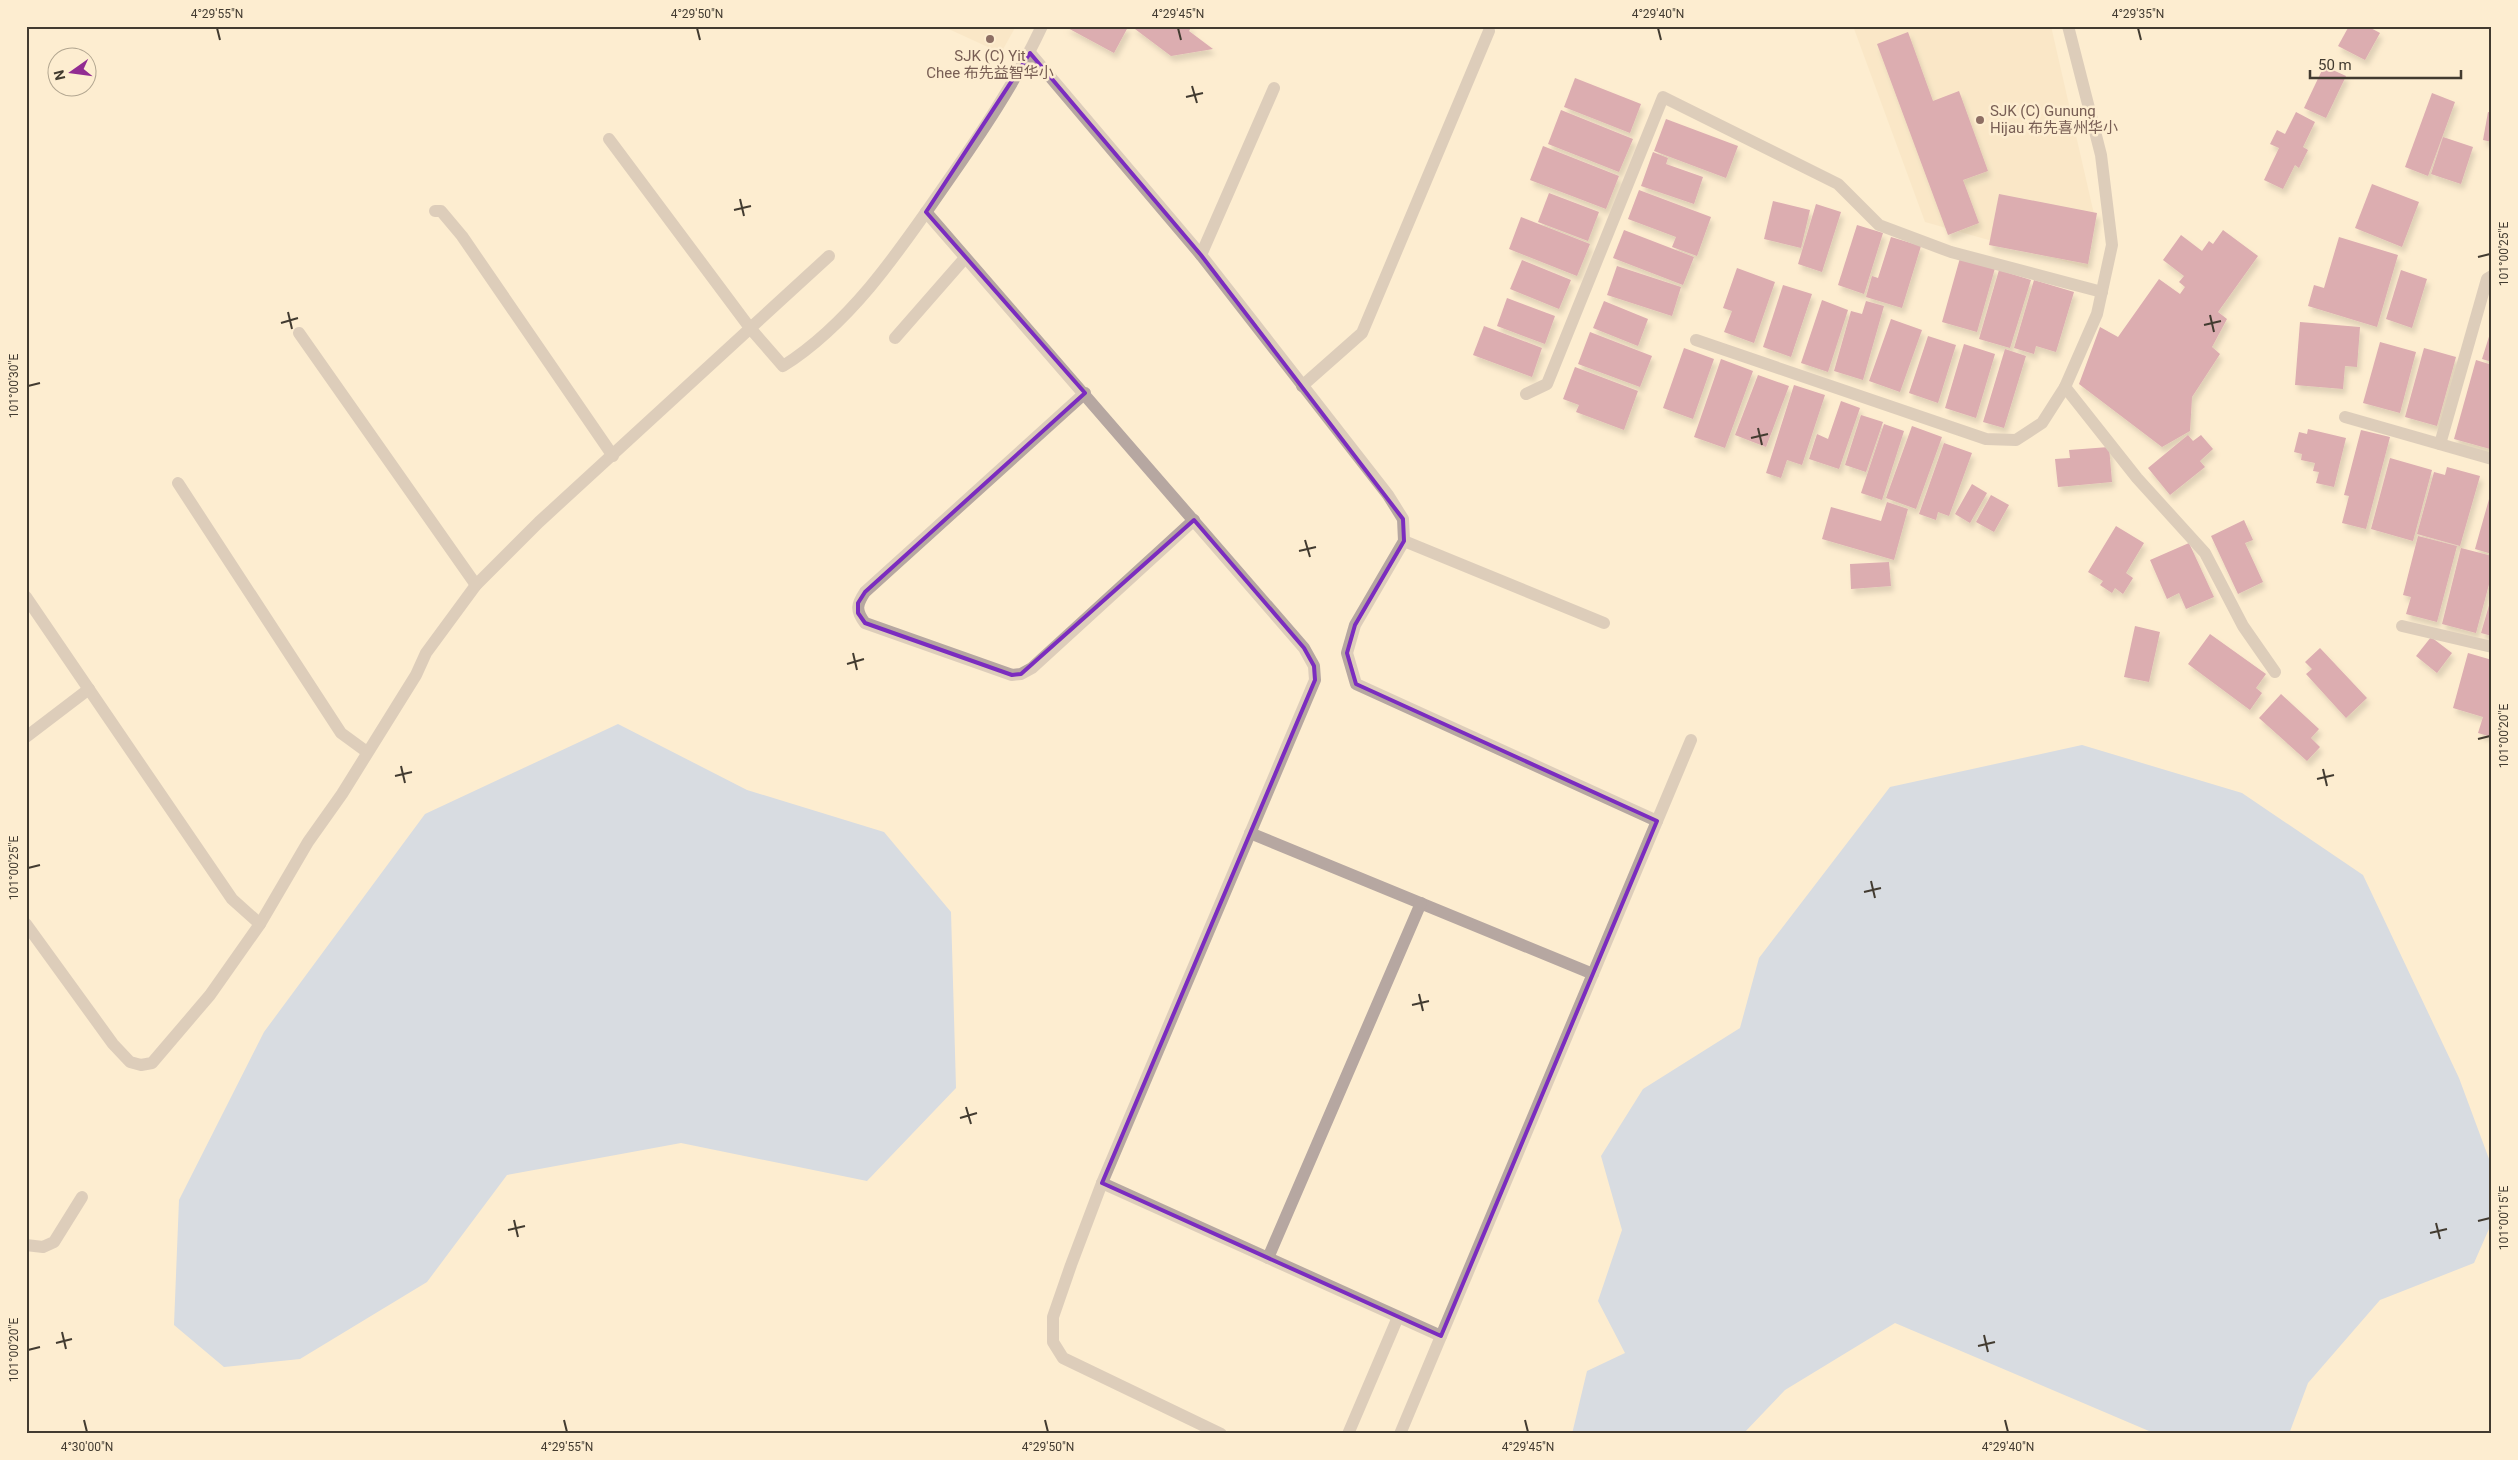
<svg xmlns="http://www.w3.org/2000/svg" width="2518" height="1460" font-family="Roboto,'Noto Sans SC',sans-serif">
<style>
.built{fill:#f5e1bd}
.water{fill:#aac7f6}
.building{fill:#b35e8b;filter:url(#shadow)}
.lines{fill:none;stroke-linecap:round;stroke-linejoin:round}
.street{stroke:#b6a7a1;stroke-width:12}
.marked{fill:none;stroke:#7b2cbf;stroke-width:4;stroke-linejoin:round}
.ticks{fill:none;stroke:#423b30;stroke-width:2}
.education-dot{fill:#8d6e63;stroke:#fdedd0;stroke-width:2}
.labels{text-anchor:middle;dominant-baseline:central;stroke-width:5;stroke-linejoin:round;paint-order:stroke}
.education-label{font-size:15px;fill:#785e54;stroke:#fdedd0}
.neatline{fill:none;stroke:#423b30;stroke-width:2}
.ticks-label{font-size:12px;text-anchor:middle;fill:#423b30}
</style>
<defs>
<filter id="shadow"><feDropShadow dx="3" dy="5.5" stdDeviation="2.5" flood-color="#0004"/></filter>
</defs>
<rect width="100%" height="100%" fill="#fdedd0"/>
<g class="built">
<polygon points="942,26 1016,26 1001,53"/>
<polygon points="1853,26 2051,26 2094,214 2088,268 1925,222"/>
</g>
<g class="water">
<polygon points="618,724 747,790 884,832 951,912 956,1088 867,1181 681,1143 507,1175 427,1282 300,1359 224,1367 174,1325 179,1200 264,1032 425,814"/>
<polygon points="2082,745 2242,793 2363,875 2459,1078 2492,1167 2492,1222 2474,1263 2380,1300 2308,1383 2289,1434 2156,1434 1895,1323 1785,1390 1743,1434 1572,1434 1587,1371 1625,1353 1598,1301 1622,1230 1601,1156 1643,1089 1740,1028 1759,958 1890,787"/>
</g>
<g class="building">
<polygon points="1064,26 1126,26 1128,27 1114,53"/>
<polygon points="1131,26 1192,26 1189,31 1213,49 1171,56"/>
<polygon points="2349,26 2367,26 2380,33 2365,60 2338,46"/>
<polygon points="1908,32 1933,101 1959,91 1988,171 1963,180 1979,223 1948,235 1877,44"/>
<polygon points="2324,66 2346,76 2326,118 2304,108"/>
<polygon points="1575,78 1641,104 1630,133 1564,107"/>
<polygon points="2432,93 2455,102 2428,176 2405,167"/>
<polygon points="1561,110 1633,139 1619,172 1548,144"/>
<polygon points="2296,112 2315,122 2303,147 2308,150 2299,168 2295,165 2283,189 2264,180 2279,148 2270,144 2277,130 2285,134"/>
<polygon points="2488,112 2492,113 2492,142 2483,140"/>
<polygon points="1666,119 1738,146 1726,178 1654,151"/>
<polygon points="2443,137 2473,147 2461,184 2431,174"/>
<polygon points="1543,146 1619,176 1606,209 1530,180"/>
<polygon points="1653,152 1668,158 1666,164 1703,177 1694,204 1641,186"/>
<polygon points="2372,184 2419,202 2402,247 2355,228"/>
<polygon points="1639,190 1711,217 1697,256 1672,247 1676,237 1628,219"/>
<polygon points="1549,193 1599,212 1588,241 1538,222"/>
<polygon points="1999,194 2097,213 2088,264 1989,245"/>
<polygon points="1773,201 1810,210 1801,248 1764,239"/>
<polygon points="1816,204 1841,212 1822,272 1798,264"/>
<polygon points="1521,217 1590,244 1577,276 1509,249"/>
<polygon points="1857,225 1883,233 1864,294 1838,285"/>
<polygon points="1624,230 1694,257 1683,285 1613,258"/>
<polygon points="2223,230 2258,256 2218,312 2227,319 2212,347 2220,354 2192,397 2190,431 2162,447 2079,384 2100,327 2118,337 2159,279 2180,294 2185,287 2179,282 2184,276 2163,260 2181,235 2202,251 2209,241 2213,244"/>
<polygon points="1891,237 1921,246 1902,308 1866,297 1872,276 1878,278"/>
<polygon points="2339,237 2398,255 2377,327 2308,306 2314,285 2324,288"/>
<polygon points="1960,258 1995,268 1977,332 1942,322"/>
<polygon points="1522,260 1571,280 1559,309 1510,289"/>
<polygon points="1617,266 1681,287 1672,316 1607,295"/>
<polygon points="1737,268 1775,282 1754,343 1724,332 1732,311 1723,308"/>
<polygon points="1999,270 2031,280 2010,348 1979,339"/>
<polygon points="2401,270 2427,279 2412,328 2386,319"/>
<polygon points="2034,280 2074,292 2056,352 2036,346 2034,354 2014,348"/>
<polygon points="1783,285 1812,294 1791,357 1763,347"/>
<polygon points="1507,298 1555,316 1545,344 1497,326"/>
<polygon points="1822,300 1848,310 1828,372 1801,363"/>
<polygon points="1604,301 1648,319 1638,346 1593,328"/>
<polygon points="1866,301 1884,306 1863,380 1834,371 1851,311 1862,314"/>
<polygon points="1891,319 1922,330 1900,392 1869,381"/>
<polygon points="2300,322 2360,327 2357,367 2345,366 2343,389 2295,385"/>
<polygon points="1484,326 1542,348 1532,377 1473,355"/>
<polygon points="2492,327 2492,362 2482,359"/>
<polygon points="1590,332 1652,356 1640,387 1578,364"/>
<polygon points="1928,336 1956,345 1938,403 1909,393"/>
<polygon points="2380,342 2416,352 2400,413 2363,403"/>
<polygon points="1964,344 1995,354 1976,418 1945,408"/>
<polygon points="1684,348 1714,359 1693,419 1663,408"/>
<polygon points="2424,348 2456,357 2437,426 2405,417"/>
<polygon points="2005,349 2026,356 2004,428 1983,422"/>
<polygon points="1721,359 1753,371 1725,448 1694,437"/>
<polygon points="2476,360 2492,365 2492,441 2490,449 2454,439"/>
<polygon points="1575,367 1638,391 1624,430 1576,412 1579,405 1563,399"/>
<polygon points="1758,375 1789,386 1766,447 1735,435"/>
<polygon points="1794,385 1825,395 1802,465 1787,460 1781,478 1766,473"/>
<polygon points="1841,401 1860,408 1839,469 1809,459 1817,434 1828,439"/>
<polygon points="1861,415 1883,422 1866,472 1845,465"/>
<polygon points="1884,424 1904,431 1882,500 1861,493"/>
<polygon points="1912,426 1942,437 1916,509 1886,498"/>
<polygon points="2308,429 2346,438 2334,487 2316,483 2319,472 2313,471 2315,463 2301,460 2302,454 2294,452 2299,432 2307,434"/>
<polygon points="2361,430 2390,437 2366,529 2342,523 2349,496 2344,495"/>
<polygon points="2188,435 2193,441 2201,435 2213,449 2200,461 2205,467 2170,495 2148,468"/>
<polygon points="1944,443 1972,453 1949,516 1938,512 1936,520 1919,514"/>
<polygon points="2109,447 2112,482 2058,487 2055,459 2070,458 2069,450"/>
<polygon points="2390,458 2432,470 2413,541 2371,529"/>
<polygon points="2447,467 2480,476 2460,546 2417,534 2434,472 2445,475"/>
<polygon points="1972,484 1987,493 1970,523 1955,514"/>
<polygon points="2491,492 2492,492 2492,554 2475,549"/>
<polygon points="1991,495 2009,505 1994,532 1976,522"/>
<polygon points="1887,502 1908,509 1894,560 1822,539 1831,507 1881,521"/>
<polygon points="2244,520 2253,540 2245,543 2263,582 2238,594 2211,536"/>
<polygon points="2116,526 2144,543 2126,573 2133,578 2123,594 2115,588 2112,593 2100,585 2103,581 2088,572"/>
<polygon points="2418,536 2457,546 2437,622 2406,614 2411,597 2403,595"/>
<polygon points="2189,543 2214,597 2186,609 2179,593 2167,599 2150,560"/>
<polygon points="2461,548 2492,556 2492,573 2476,633 2442,624"/>
<polygon points="1889,562 1891,586 1851,589 1850,564"/>
<polygon points="2492,595 2492,636 2481,633"/>
<polygon points="2135,626 2160,632 2149,682 2124,677"/>
<polygon points="2210,634 2266,674 2256,688 2262,693 2250,710 2188,664"/>
<polygon points="2431,637 2452,653 2437,673 2416,656"/>
<polygon points="2320,648 2367,698 2346,718 2306,674 2312,669 2305,662"/>
<polygon points="2468,653 2492,660 2492,737 2478,733 2483,717 2453,708"/>
<polygon points="2281,694 2319,729 2311,738 2320,747 2307,761 2259,718"/>
</g>
<g class="lines">
<g class="street">
<polyline points="1030,53 1201,255 1388,495 1403,519 1404,541 1355,625 1347,653 1356,684 1657,821"/>
<path d="M609 139 750 328 783 366C851 323 900 250 945 185 980 135 1016 82 1042 26"/>
<polyline points="435,211 441,211 462,236 613,456"/>
<polyline points="926,212 1304,648 1314,666 1315,680 1102,1183 1071,1265 1053,1317 1053,1342 1063,1358 1221,1434"/>
<polyline points="1201,255 1274,88"/>
<polyline points="299,333 476,585"/>
<polyline points="895,338 965,258"/>
<polyline points="1696,340 1986,439 2016,440 2042,423 2065,387 2097,314 2112,245 2101,155 2068,26"/>
<polyline points="1302,386 1362,333 1489,31"/>
<polyline points="2065,387 2137,478 2205,553 2243,626 2275,672"/>
<path d="M1085 393 865 592C857 604 855 610 865 623L1012 675 1021 674 1032 668 1194 520"/>
<polyline points="1526,394 1547,384 1663,97 1838,184 1879,225 1951,252 2102,292"/>
<polyline points="2345,417 2492,459"/>
<polyline points="2440,444 2487,279 2492,276"/>
<polyline points="178,483 341,733 367,752"/>
<polyline points="1404,541 1604,623"/>
<polyline points="26,597 232,899 260,924"/>
<polyline points="2402,626 2492,647"/>
<polyline points="26,737 89,689"/>
<polyline points="1250,833 1593,974"/>
<polyline points="26,924 113,1044 130,1062 141,1065 152,1063 210,995 260,924 308,842 342,794 416,675 426,653 476,585 539,522 829,256"/>
<polyline points="1102,1183 1441,1336"/>
<polyline points="26,1245 43,1247 54,1242 82,1197"/>
<polyline points="1268,1258 1421,903"/>
<polyline points="1348,1434 1398,1317"/>
<polyline points="1400,1434 1691,740"/>
</g>
</g>
<path d="M0 0H2518V1460H0ZM1030 53 1201 255 1403 519 1404 541 1355 625 1347 653 1356 684 1657 821 1441 1336 1102 1183 1315 680 1314 666 1304 648 1194 520 1021 674 1012 675 865 623 858 613V603L865 592 1085 393 926 212Z" fill="#fdedd0" fill-opacity=".55" fill-rule="evenodd"/>
<path class="marked" d="M1030 53 1201 255 1403 519 1404 541 1355 625 1347 653 1356 684 1657 821 1441 1336 1102 1183 1315 680 1314 666 1304 648 1194 520 1021 674 1012 675 865 623 858 613V603L865 592 1085 393 926 212Z"/>
<path class="ticks" d="M217 28 220 40M697 28 700 40M1178 28 1181 40M1658 28 1661 40M2138 28 2141 40M1192 86 1197 103M1186 97 1203 93M740 199 744 216M734 210 751 206M2478 257 2490 254M288 312 292 329M2210 315 2214 332M281 323 298 318M2204 325 2221 321M28 386 40 383M1758 428 1762 445M1751 438 1768 434M1305 540 1310 557M1299 551 1316 547M853 653 857 670M847 664 864 659M2478 739 2490 736M401 766 405 783M2323 769 2327 786M395 776 412 772M2317 779 2334 775M28 868 40 865M1871 881 1875 898M1864 892 1881 888M1419 994 1423 1011M1412 1005 1429 1001M966 1107 971 1124M960 1118 977 1113M514 1220 518 1237M2478 1221 2490 1218M2436 1223 2440 1239M508 1230 525 1226M2430 1233 2447 1229M62 1332 66 1349M1984 1335 1988 1352M56 1343 72 1339M1978 1346 1995 1342M28 1350 40 1347M84 1420 87 1432M564 1420 567 1432M1045 1420 1048 1432M1525 1420 1528 1432M2005 1420 2008 1432"/>
<g class="education-dot">
<circle cx="990" cy="39" r="5"/>
<circle cx="1980" cy="120" r="5"/>
</g>
<g class="labels">
<g class="education-label">
<text x="990" y="56">SJK (C) Yit<tspan x="990" dy="17">Chee 布先益智华小</tspan></text>
<text x="1990" y="111" text-anchor="start">SJK (C) Gunung<tspan x="1990" dy="17">Hijau 布先喜州华小</tspan></text>
</g>
</g>
<rect width="2518" height="1460" fill="none" stroke="#fdedd0" stroke-width="55"/>
<g transform="translate(72 72) rotate(256)"><circle r="24" fill="#fdedd0" stroke="#b2a690"/>
<path d="M0-4L9 19L0 12L-9 19Z" fill="#922c92"/>
<text y="-8" font-size="14" font-weight="bold" text-anchor="middle" fill="#423b30">N</text>
</g>
<path d="M2310 70v8h151v-8" fill="none" stroke="#423b30" stroke-width="2.5"/>
<text x="2318" y="70" font-size="15" fill="#423b30" stroke="#fdedd0" stroke-width="4" paint-order="stroke">50 m</text>
<rect x="28" y="28" width="2462" height="1404" class="neatline"/>
<g class="ticks-label">
<text x="217" y="18">4°29'55"N</text>
<text x="697" y="18">4°29'50"N</text>
<text x="1178" y="18">4°29'45"N</text>
<text x="1658" y="18">4°29'40"N</text>
<text x="2138" y="18">4°29'35"N</text>
<text transform="translate(2504 254) rotate(-90)" y="4">101°00'25"E</text>
<text transform="translate(14 386) rotate(-90)" y="4">101°00'30"E</text>
<text transform="translate(2504 736) rotate(-90)" y="4">101°00'20"E</text>
<text transform="translate(14 868) rotate(-90)" y="4">101°00'25"E</text>
<text transform="translate(2504 1218) rotate(-90)" y="4">101°00'15"E</text>
<text transform="translate(14 1350) rotate(-90)" y="4">101°00'20"E</text>
<text x="87" y="1451">4°30'00"N</text>
<text x="567" y="1451">4°29'55"N</text>
<text x="1048" y="1451">4°29'50"N</text>
<text x="1528" y="1451">4°29'45"N</text>
<text x="2008" y="1451">4°29'40"N</text>
</g>
</svg>
